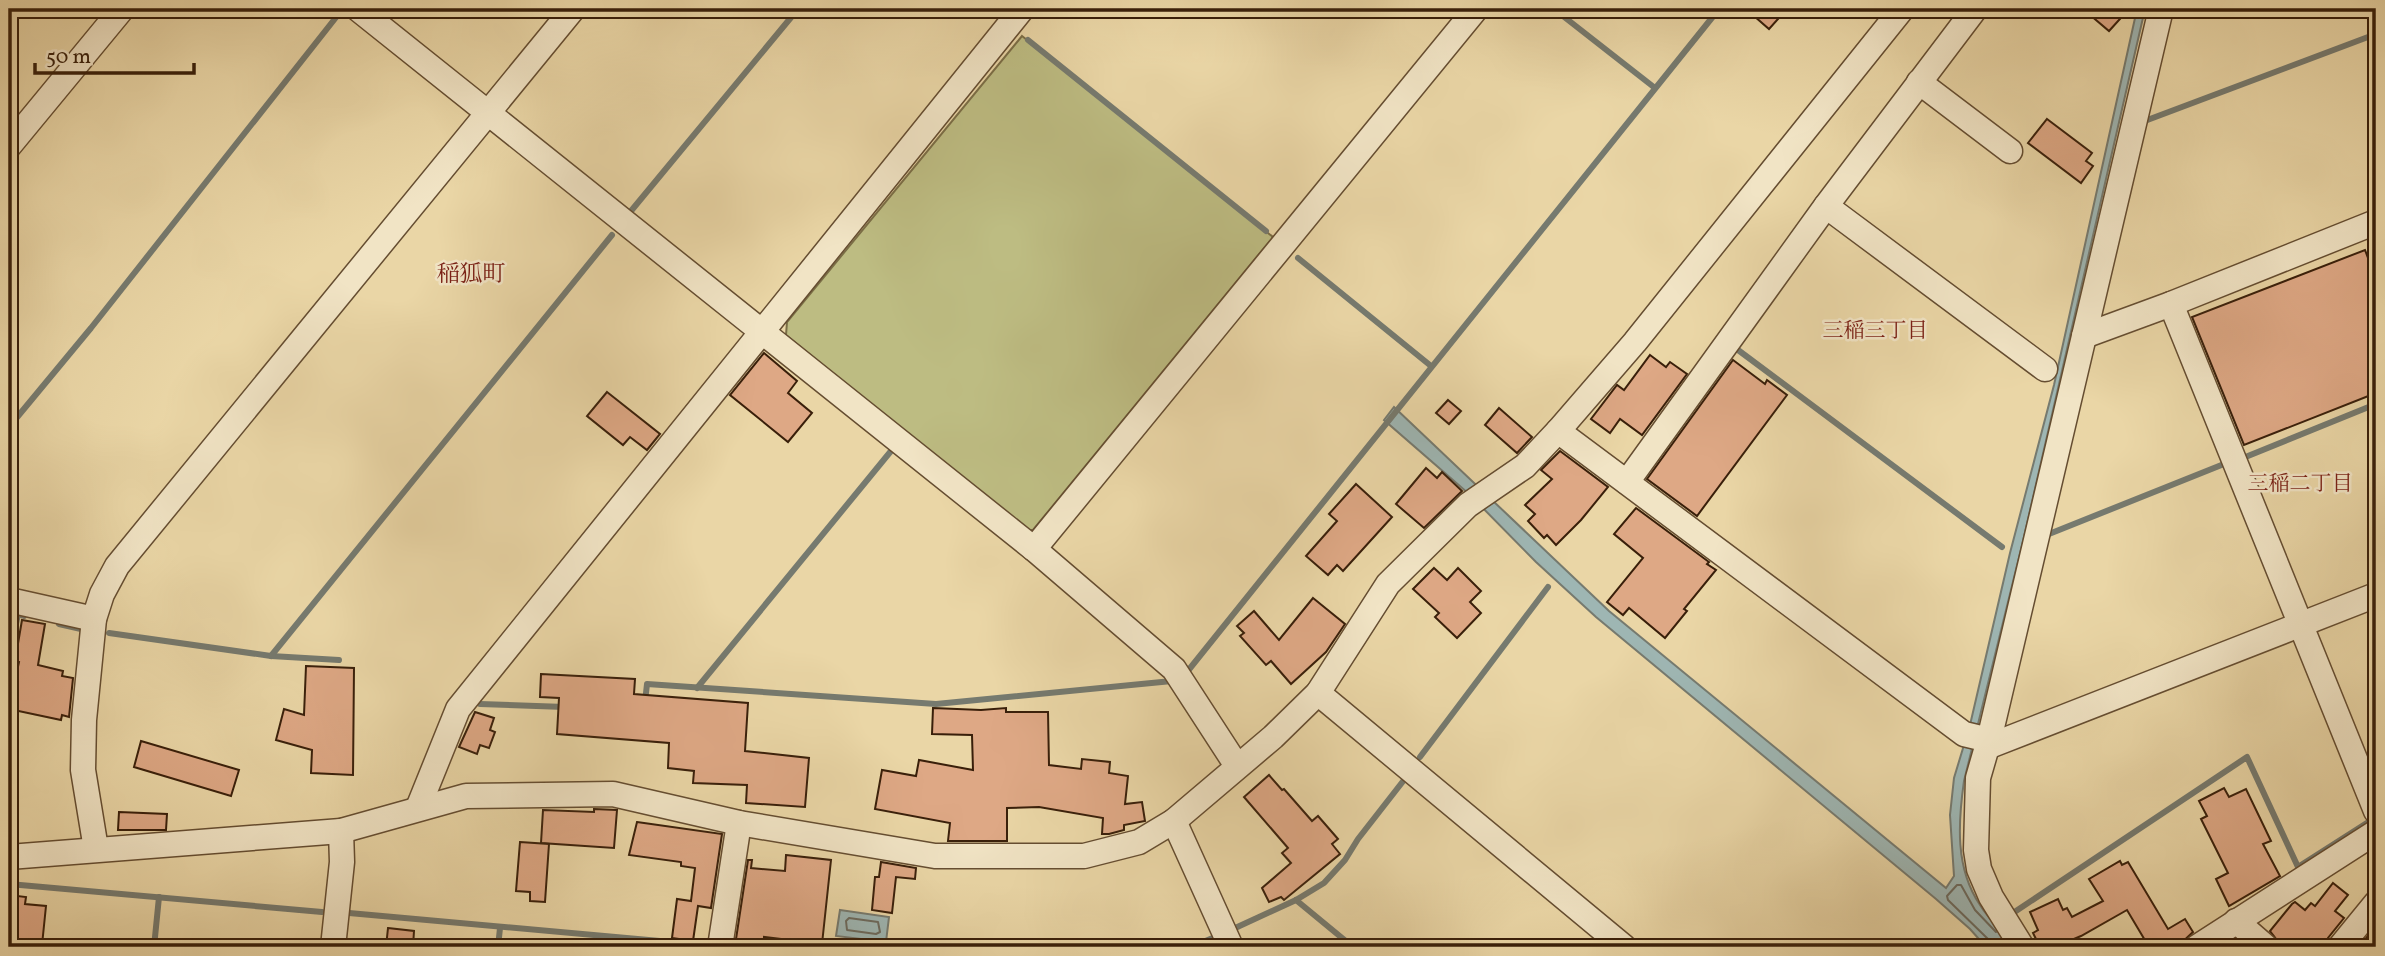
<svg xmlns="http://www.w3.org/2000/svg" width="2385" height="956" font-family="Vollkorn,'Noto Serif JP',serif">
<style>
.green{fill:#bdbc82;stroke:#7b6e46;stroke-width:2}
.water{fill:#9eb6b3;stroke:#767a6f;stroke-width:2}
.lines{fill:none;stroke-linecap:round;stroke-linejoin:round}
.shore{stroke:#6c6a5e;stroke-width:2}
.stream{stroke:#767a6f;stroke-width:6}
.building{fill:#dea885;stroke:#391f0a;stroke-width:2}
.minor-casing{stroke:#654d31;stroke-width:27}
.minor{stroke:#f1e4c5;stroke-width:24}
.labels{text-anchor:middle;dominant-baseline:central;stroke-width:5;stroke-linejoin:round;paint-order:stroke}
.neighbourhood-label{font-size:21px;fill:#7a1f14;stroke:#f1e4c5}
.quarter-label{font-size:23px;fill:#7a1f14;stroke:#f1e4c5}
</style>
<rect width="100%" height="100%" fill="#ead6a6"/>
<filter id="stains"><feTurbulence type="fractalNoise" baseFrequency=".00286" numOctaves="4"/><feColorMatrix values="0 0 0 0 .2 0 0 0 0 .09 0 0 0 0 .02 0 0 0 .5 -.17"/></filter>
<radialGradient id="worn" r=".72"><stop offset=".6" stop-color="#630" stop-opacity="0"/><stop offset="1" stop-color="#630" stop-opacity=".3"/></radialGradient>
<polygon class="green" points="1022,36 1273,237 1033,530 1025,530 786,335 787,322"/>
<g class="water">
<path d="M2137 9H2145L2023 541 1964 781C1958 823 1955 868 1980 905 1989 920 2004 933 2015 947H1986L1970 929 1936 899 1596 617 1536 562 1469 494 1384 420 1394 407 1609 611 1946 888 1954 876 1950 815 1954 778 1970 725 2010 553 2054 385Z"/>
<polygon points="840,910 889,917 886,942 836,936"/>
</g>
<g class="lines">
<g class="shore">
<polygon points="849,918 878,922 880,932 876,934 847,930 846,921"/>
<polyline points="1991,947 1989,940 1948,900 1947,896 1957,885 1961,885 1975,910 1996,932"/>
</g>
<g class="stream">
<polyline points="992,9 995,11"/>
<polyline points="1554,9 1655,88"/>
<polyline points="1028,40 1266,231"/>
<polyline points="2142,122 2376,34"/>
<polyline points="631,211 798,9"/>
<polyline points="1298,258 1431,366"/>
<polyline points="1734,347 2002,547"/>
<polyline points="9,427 91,328 341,11"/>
<polyline points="2243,458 2376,404"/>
<polyline points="2044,536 2224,464"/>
<polyline points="59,624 81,629"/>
<polyline points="109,633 271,656 339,660"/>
<polyline points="271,656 612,235"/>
<polyline points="9,658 18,614 24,616"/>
<polyline points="1187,672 1719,9"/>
<polyline points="697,688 891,451"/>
<polyline points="645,702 647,684 936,704 1172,681"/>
<polyline points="480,704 565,707"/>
<polyline points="1420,757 1548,587"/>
<polyline points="9,884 322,912"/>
<polyline points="1296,900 1353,947"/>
<polyline points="349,913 704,945"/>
<polyline points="2010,915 2247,757 2298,867 2370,821"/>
<polyline points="1233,929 1296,900 1324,883 1345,860 1358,839 1404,780"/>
<polyline points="154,947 159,897"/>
<polyline points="498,947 500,928"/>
<polyline points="1191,947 1215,937"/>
</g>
</g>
<g class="building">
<polygon points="1746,9 1787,9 1769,29"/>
<polygon points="2083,9 2129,9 2109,31"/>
<polygon points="2047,119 2092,153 2086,161 2093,166 2081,183 2028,143"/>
<polygon points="2365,250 2376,279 2376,393 2244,445 2192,317"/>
<polygon points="764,353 797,381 788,393 812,413 788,442 730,395"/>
<polygon points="1650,355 1666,367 1670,362 1687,374 1642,435 1620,419 1610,433 1591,419 1617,385 1624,390"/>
<polygon points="1733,360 1765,384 1767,380 1787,395 1697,516 1647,479"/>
<polygon points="607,392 660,434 647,450 630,437 623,445 587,416"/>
<polygon points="1448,400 1461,411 1449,424 1436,413"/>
<polygon points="1499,408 1532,437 1517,453 1485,425"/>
<polygon points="1560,451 1608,487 1581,520 1556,545 1547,535 1544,538 1528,521 1535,514 1525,505 1552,479 1541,470"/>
<polygon points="1426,468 1437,478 1442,472 1462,491 1424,528 1396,504"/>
<polygon points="1356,484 1392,517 1343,571 1337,565 1328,575 1306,556 1337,521 1329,514"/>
<polygon points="1636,508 1709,562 1707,564 1716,570 1684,609 1687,611 1665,638 1629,608 1623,615 1607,602 1643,558 1614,534"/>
<polygon points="1434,568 1447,580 1458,568 1481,591 1470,602 1481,613 1457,638 1435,617 1439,613 1413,589"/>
<polygon points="1313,598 1345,624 1326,652 1291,684 1271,661 1266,665 1240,636 1244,633 1237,626 1254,611 1279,640"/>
<polygon points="22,620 45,624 38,665 63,671 62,676 73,678 69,717 62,715 61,720 9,709 19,662 15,661"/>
<polygon points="306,666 354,668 353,775 311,773 312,750 276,740 284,709 304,715"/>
<polygon points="541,674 635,679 634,694 748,703 745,751 809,758 805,807 746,803 747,785 693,783 694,771 668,768 669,743 557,734 559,698 540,697"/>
<polygon points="933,708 981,710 1006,708 1006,712 1048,712 1049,765 1081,769 1082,759 1110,762 1109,773 1128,776 1125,804 1142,802 1145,821 1124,825 1124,830 1109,834 1102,834 1103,818 1039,807 1007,808 1007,841 948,841 950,823 875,809 882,770 916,776 919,760 973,770 972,735 932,734"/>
<polygon points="475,712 494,718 490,730 495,732 489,748 480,745 477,754 459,747"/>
<polygon points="141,741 239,770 231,796 134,767"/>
<polygon points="1269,775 1282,790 1284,789 1312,821 1318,816 1338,839 1332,844 1340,854 1284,900 1281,897 1269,902 1262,888 1291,863 1282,853 1288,848 1244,797"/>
<polygon points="2224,788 2229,797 2246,789 2271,841 2263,844 2280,876 2229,906 2216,879 2228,873 2201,819 2207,816 2199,801"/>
<polygon points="594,809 617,810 614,848 541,843 543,810 594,812"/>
<polygon points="119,812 167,814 166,830 118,830"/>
<polygon points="637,822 722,834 711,908 698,906 693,941 672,938 677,899 691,901 695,868 681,866 681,862 629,855"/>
<polygon points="520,842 549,844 545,902 530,901 530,892 516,891"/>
<polygon points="786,855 831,860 822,944 764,937 764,942 736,939 748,860 752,860 751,868 785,871"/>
<polygon points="2120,861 2122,865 2128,862 2168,929 2185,919 2193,932 2178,946 2179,947 2138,947 2146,942 2127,910 2081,936 2055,947 2040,947 2033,933 2038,930 2030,912 2058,899 2063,910 2067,908 2072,917 2103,901 2089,879"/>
<polygon points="881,862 916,868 915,879 896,877 892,913 872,910 875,877 879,877"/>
<polygon points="2333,883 2348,895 2335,911 2344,918 2328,938 2325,947 2284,947 2280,944 2270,931 2292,904 2295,902 2305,910 2311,903 2315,906"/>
<polygon points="9,895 26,897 25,904 46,906 42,945 22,943 21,947 9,947"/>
<polygon points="388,928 414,931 413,947 386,947"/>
<polygon points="2367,937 2376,945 2376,947 2359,947"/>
</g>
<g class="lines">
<defs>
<g id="minor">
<polyline points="358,9 1034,549 1174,669 1237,766"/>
<polyline points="1919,82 2010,151"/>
<polyline points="9,146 122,9"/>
<polyline points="1826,206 2045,369"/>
<polyline points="2171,304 2376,811"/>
<polyline points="2084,336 2171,304 2376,222"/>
<polyline points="1558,431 1964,734 1989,740"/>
<polyline points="1627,482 1826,206 1975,9"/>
<polyline points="1034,549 1476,9"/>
<polyline points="9,600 94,619"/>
<polyline points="1318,693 1624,947"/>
<polyline points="1987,747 2376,595"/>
<polyline points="418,808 458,709 1022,9"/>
<polyline points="1174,821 1231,947"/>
<polyline points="96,849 83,770 84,720 94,619 102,594 117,566 573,9"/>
<polyline points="9,857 341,831 466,796 613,794 739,823 935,856 1084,856 1139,842 1174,821 1273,737 1318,693 1388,584 1468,505 1525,466 1558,431 1635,342 1902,9"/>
<polyline points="2236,921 2266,947"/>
<polyline points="333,947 342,862 341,831"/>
<polyline points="720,947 739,823"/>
<polyline points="2022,947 1991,897 1979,869 1976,850 1978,778 1989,740 2161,9"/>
<polyline points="2197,947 2376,832"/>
<polyline points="2340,947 2376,903"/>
</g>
</defs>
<use href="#minor" class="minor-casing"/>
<use href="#minor" class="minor"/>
</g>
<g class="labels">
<g class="neighbourhood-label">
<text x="1875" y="331">三稲三丁目</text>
<text x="2300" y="484">三稲二丁目</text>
</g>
<g class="quarter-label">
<text x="471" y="275">稲狐町</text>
</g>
</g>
<rect width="2385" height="956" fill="none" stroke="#ead6a6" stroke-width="35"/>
<rect x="10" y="10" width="2364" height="935" fill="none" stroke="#391f0a" stroke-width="3.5"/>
<rect x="18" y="18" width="2350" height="921" fill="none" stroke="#391f0a" stroke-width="2"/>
<path d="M35 63v10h159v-10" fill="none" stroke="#391f0a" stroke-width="3.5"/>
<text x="46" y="63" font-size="21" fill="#391f0a" stroke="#f1e4c5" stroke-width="5" paint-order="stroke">50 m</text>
<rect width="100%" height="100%" filter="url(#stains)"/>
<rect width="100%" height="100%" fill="url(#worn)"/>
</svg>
